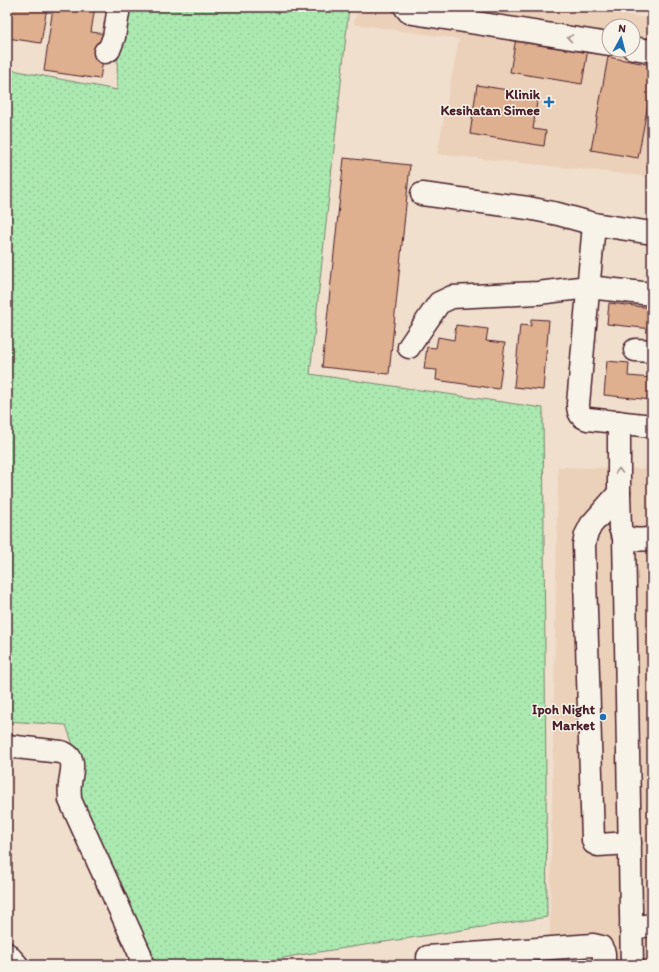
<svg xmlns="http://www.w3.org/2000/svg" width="659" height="972" font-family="Itim,sans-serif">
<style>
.built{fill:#ebd1ba;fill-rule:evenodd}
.grass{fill:url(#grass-dots);stroke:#7a846e}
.building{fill:#deb08f;stroke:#4a1f2b}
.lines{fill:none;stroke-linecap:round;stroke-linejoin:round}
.minor-casing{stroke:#4a1f2b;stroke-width:25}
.minor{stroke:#f7f3e8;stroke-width:22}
.oneway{stroke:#a0898a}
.poi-dot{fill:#1f6fb2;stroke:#f7f3e8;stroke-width:1.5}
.labels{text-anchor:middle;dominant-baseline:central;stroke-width:3;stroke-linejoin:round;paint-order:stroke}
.poi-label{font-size:14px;font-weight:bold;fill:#4a1f2b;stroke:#f7f3e8;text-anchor:end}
</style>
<defs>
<pattern id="grass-dots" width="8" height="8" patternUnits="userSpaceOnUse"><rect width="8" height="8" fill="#abe9b1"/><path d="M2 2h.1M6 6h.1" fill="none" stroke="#95c798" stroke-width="1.8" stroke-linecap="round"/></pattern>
</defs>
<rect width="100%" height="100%" fill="#f0dfcd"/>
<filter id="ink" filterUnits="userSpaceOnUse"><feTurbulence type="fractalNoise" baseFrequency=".025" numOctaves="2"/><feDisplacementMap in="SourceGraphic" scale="8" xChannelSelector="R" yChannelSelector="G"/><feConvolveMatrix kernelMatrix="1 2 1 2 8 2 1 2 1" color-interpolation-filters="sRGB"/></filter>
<g filter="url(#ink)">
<g class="built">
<path d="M357 7H583L652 19V177L437 154 459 39 354 24ZM609 26H633V50H609Z"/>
<polygon points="558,467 652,469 652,965 549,965"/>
</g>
<polygon class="grass" points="118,7 349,7 310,374 543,408 547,917 293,956 249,965 157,965 74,792 78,759 66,725 7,721 7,69 117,90"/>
<g class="building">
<polygon points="7,7 47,7 41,43 7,38"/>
<polygon points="53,7 95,7 91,32 107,34 100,79 44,71"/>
<polygon points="516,38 588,49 582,84 510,72"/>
<polygon points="608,57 652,65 652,82 638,158 591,150"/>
<polygon points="477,85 538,95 533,129 546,131 544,146 470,134"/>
<polygon points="344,158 410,165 389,374 322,367"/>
<polygon points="609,303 652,308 652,329 607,324"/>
<polygon points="531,319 549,320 543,390 514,387 520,325 531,326"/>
<polygon points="456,325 488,329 486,341 505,343 499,389 436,380 437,370 424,369 427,347 436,348 438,337 454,340"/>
<polygon points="607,361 629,363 628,376 652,378 652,400 604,395"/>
</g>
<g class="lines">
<defs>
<g id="minor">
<polyline points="405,7 409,12 413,13 609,44"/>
<polyline points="633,48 652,51"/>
<polyline points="105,52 109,50 114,37 119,7"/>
<path d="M422 194 528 208 558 214 594 224 578 404C578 412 580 417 588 419L652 426"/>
<polyline points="594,224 652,233"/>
<polyline points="409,347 439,303 452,297 538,293 588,287 652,294"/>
<polyline points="635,350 652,351"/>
<path d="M619 422V493L620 528C624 543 639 539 652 539"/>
<polyline points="619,493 591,525 586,535 584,545 593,840 594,843 598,845 630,843"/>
<polyline points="624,536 632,965"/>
<path d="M7 746 61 752C78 757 71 772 70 784 69 789 70 795 70 800L140 954 141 962 140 965"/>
<polyline points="631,928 652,925"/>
<polyline points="7,954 17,965"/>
<polyline points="428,957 593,945 601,947 604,953 604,965"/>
</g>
</defs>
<use href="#minor" class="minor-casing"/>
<use href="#minor" class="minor"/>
</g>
<defs><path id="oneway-chevron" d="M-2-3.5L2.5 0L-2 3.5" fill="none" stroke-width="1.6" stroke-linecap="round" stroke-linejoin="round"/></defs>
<g class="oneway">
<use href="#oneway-chevron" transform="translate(570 38) rotate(-171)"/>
<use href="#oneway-chevron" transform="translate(619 471) rotate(-90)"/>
</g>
</g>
<g class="poi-dot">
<path d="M547 96h4v4h4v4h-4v4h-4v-4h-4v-4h4z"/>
<circle cx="603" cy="717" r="4"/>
</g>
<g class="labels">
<g class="poi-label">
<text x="540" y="94">Klinik<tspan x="540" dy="16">Kesihatan Simee</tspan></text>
<text x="595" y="709">Ipoh Night<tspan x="595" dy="16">Market</tspan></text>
</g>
</g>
<rect width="659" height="972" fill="none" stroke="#f7f3e8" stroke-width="24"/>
<rect x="12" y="12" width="635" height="948" fill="none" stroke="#4a1f2b" stroke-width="1.5" filter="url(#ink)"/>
<g transform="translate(621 38) rotate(7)"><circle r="19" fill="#f7f3e8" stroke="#b29e9c"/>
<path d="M0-3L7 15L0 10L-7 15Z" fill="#1f6fb2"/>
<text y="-6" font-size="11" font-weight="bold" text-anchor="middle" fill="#4a1f2b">N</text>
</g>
</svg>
